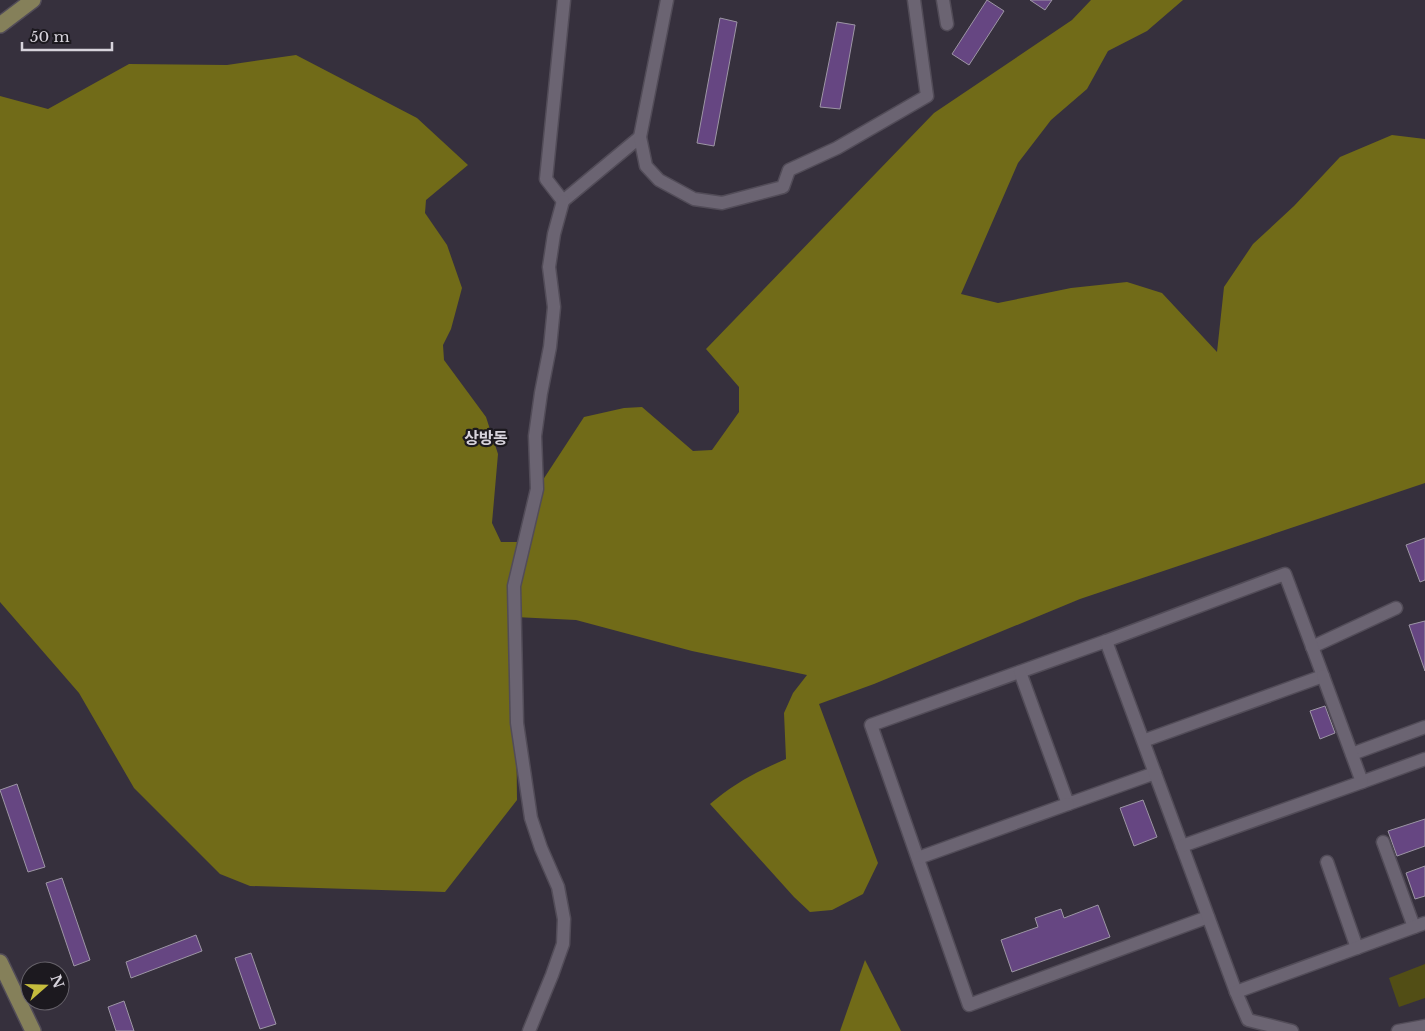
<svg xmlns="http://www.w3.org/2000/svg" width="1425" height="1031" font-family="'Libre Baskerville','Noto Sans KR',serif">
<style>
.green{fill:#524e15}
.forest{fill:#716b18}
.building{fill:#664682;stroke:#9d96a5}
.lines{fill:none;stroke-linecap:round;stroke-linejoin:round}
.minor-casing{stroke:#524c58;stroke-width:15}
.major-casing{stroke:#524c58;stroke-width:18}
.minor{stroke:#6b6472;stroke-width:12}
.major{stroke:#85805a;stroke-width:15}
.labels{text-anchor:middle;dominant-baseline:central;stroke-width:4.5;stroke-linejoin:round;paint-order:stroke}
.quarter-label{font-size:16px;font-weight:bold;fill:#d7d3dc;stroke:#1c191f}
</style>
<rect width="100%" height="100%" fill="#36303d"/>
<polygon class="green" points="1425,964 1425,998 1399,1007 1389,978"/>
<g class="forest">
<path d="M1091 0H1183L1147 31 1108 51 1087 89 1051 120 1018 163 961 294 998 303 1071 288 1127 282 1162 293 1217 352 1224 287 1253 244 1294 206 1340 157 1392 135 1425 139V483L1080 599 874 684 819 704 878 863 863 894 832 910 810 912 794 897 710 804C735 783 756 772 786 759L784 713 793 693 807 675 692 651 576 620 515 617 517 800 445 892 250 886 220 874 134 788 79 693 0 602V96L48 109 129 64 227 65 296 55 417 118 468 165 426 200 425 213 447 245 462 288 451 329 443 345 444 360 486 417 498 454 492 523 501 542H524L537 489 584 417 624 408 642 407 693 451 712 450 739 412V387L706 349 934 113 1072 20Z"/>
<polygon points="865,960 901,1031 840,1031"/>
</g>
<g class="building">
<polygon points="987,0 1004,11 969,65 952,54"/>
<polygon points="1030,0 1052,0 1045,10"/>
<polygon points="720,18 737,22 714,146 697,143"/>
<polygon points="837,22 855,25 840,109 820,107"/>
<polygon points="1425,538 1425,580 1420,582 1406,545"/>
<polygon points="1425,621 1425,671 1409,625"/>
<polygon points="1325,706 1335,733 1320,739 1310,711"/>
<polygon points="17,784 45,867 28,872 0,790"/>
<polygon points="1143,800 1157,837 1134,846 1120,808"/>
<polygon points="1425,819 1425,846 1397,856 1388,831"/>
<polygon points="1425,866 1425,896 1415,899 1406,873"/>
<polygon points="62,878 90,960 74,966 46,883"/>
<polygon points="1098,905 1110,937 1012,972 1001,940 1038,927 1035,918 1061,909 1064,918"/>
<polygon points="196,935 202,951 131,978 126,962"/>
<polygon points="251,953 276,1024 260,1029 235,958"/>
<polygon points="124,1001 134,1031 116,1031 108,1007"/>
</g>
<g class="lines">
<defs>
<g id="minor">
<polyline points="564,0 546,179 563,201 640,137"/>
<polyline points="667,0 640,137 646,166 659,180 694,199 722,203 783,187 789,170 837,148 927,96 914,0"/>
<polyline points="943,0 947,24"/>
<polyline points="1106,641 871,725 969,1005 1208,917"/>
<polyline points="1312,647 1396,608"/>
<polyline points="1020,672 1068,804 1155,773"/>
<polyline points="1143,741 1323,676 1285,574 1106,641 1236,992 1248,1020 1292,1031"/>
<polyline points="1352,754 1425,727"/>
<polyline points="1362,782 1425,759"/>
<polyline points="1383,842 1414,927"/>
<polyline points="1182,846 1362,782 1323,676"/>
<polyline points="918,858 1068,804"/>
<polyline points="1327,862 1357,948"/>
<polyline points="1236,992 1425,923"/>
<polyline points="529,1031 552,975 563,944 564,919 558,887 541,848 531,818 517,723 514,586 537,489 535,436 541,393 550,347 554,307 549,267 554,234 563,201"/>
<polyline points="1398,1031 1425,1026"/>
</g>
<g id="major">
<polyline points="0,25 33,0"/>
<polyline points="0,962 33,1031"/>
</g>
</defs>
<use href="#minor" class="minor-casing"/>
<use href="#major" class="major-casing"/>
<use href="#minor" class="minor"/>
<use href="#major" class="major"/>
</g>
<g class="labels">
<g class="quarter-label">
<text x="486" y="438">상방동</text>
</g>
</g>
<g transform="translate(45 986) rotate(70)"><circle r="24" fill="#1c191f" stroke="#67636b"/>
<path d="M0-4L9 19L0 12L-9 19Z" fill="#c5bc3d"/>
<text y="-8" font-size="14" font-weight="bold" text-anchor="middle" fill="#d7d3dc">N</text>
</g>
<path d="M22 42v8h90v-8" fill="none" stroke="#d7d3dc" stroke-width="2.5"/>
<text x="30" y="42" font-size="15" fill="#d7d3dc" stroke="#1c191f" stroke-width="4" paint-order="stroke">50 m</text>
</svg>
